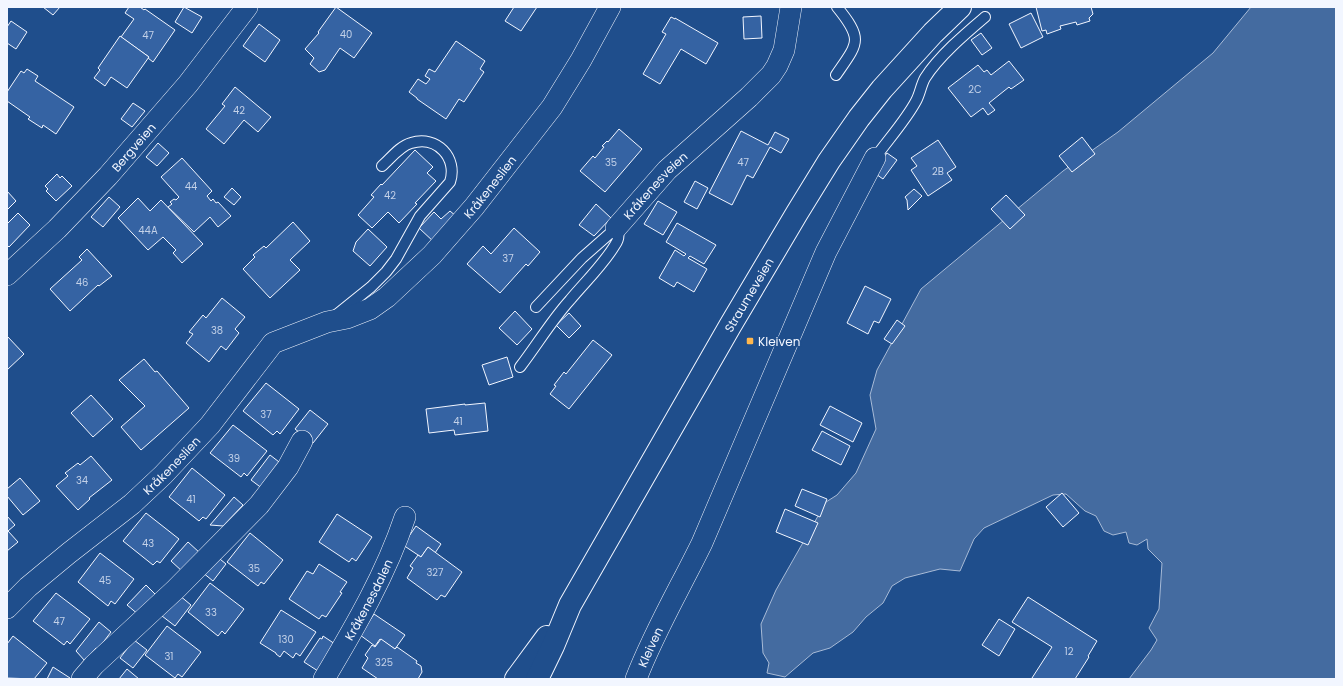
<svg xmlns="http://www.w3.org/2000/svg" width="1343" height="686" font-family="Poppins,sans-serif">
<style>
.water{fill:#446ba0;stroke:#a8bbd7}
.building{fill:#3563a3;stroke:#f2f6ff}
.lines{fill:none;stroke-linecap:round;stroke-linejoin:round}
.lane-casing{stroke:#f2f6ff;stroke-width:12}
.street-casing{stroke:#f2f6ff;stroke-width:22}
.primary-casing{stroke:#f2f6ff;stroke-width:24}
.lane{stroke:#1f4e8c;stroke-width:10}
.street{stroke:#1f4e8c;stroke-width:21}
.primary{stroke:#1f4e8c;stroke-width:22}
.poi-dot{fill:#ffb74d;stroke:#1f4e8c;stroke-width:1.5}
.labels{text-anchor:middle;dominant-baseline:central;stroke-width:3;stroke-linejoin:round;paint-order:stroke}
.number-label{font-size:10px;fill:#c3d1e8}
.street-label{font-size:12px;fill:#f2f6ff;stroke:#1f4e8c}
.poi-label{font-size:12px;fill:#f2f6ff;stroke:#1f4e8c;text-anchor:start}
</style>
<rect width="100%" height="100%" fill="#1f4e8c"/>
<polygon class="water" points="1251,7 1336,7 1336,679 1129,679 1151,650 1157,640 1149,628 1159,609 1162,563 1148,549 1147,539 1137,545 1129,543 1126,532 1113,535 1104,531 1096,516 1085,511 1066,494 1053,495 984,528 974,539 960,571 940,569 905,578 892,586 883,603 866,617 853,632 830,648 813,653 785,677 767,673 769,663 763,653 761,624 776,590 826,502 837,495 856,473 876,429 870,395 877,370 921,289 1063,171 1118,132 1213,53"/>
<g class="building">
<polygon points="43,7 60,7 53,15"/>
<polygon points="129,7 140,7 144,10 145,9 175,30 153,62 148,58 149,57 121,37 134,19 125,13"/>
<polygon points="184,7 202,17 192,33 175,22"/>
<polygon points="336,7 372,33 354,58 340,48 325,70 319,72 310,64 314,58 305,49 319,33 318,32"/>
<polygon points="514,7 537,7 521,31 505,21"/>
<polygon points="1036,7 1091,7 1093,14 1089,18 1090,21 1077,25 1076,22 1060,26 1061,29 1047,34 1046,30 1042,31"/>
<polygon points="1031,13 1043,37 1021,48 1009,24"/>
<polygon points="761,16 762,38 744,39 743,17"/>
<polygon points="671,17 675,19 675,18 718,43 706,64 681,49 660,84 643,74 666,34 662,32"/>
<polygon points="11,21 27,32 16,49 7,43 7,27"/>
<polygon points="259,24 280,40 265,62 243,46"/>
<polygon points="981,33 992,48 982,55 971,40"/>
<polygon points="120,36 149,57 127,88 111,77 105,86 94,78 100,70 98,68"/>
<polygon points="456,41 485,61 480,69 484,72 464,102 459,99 446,119 417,99 417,98 409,92 418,79 426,84 430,79 425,76 429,69 435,72"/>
<polygon points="1009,61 1024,80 1011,89 1009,87 989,103 995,110 988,115 983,108 971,117 948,88 978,65 984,72 987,70 991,75"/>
<polygon points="27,69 38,76 35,81 74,107 56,134 43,125 42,128 28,119 30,117 7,101 7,92 21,71 24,73"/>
<polygon points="235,87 271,117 258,132 244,120 224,144 206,129 225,106 222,104"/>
<polygon points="133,103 145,111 132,127 121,119"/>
<polygon points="619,129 642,149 605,192 580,171 593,156 595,158 604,147 602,146 607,141 608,142"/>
<polygon points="741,131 768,145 775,132 789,139 781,153 770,147 753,178 747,175 732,205 709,193"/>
<polygon points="1082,137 1095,154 1072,172 1059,156"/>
<polygon points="938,140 956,167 947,173 952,180 928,196 911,170 917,166 911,158"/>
<polygon points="158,143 169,153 157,166 146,157"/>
<polygon points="415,150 433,167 427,173 436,181 415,203 417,204 399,223 388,212 372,228 358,215 374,197 371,195 381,184 382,185"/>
<polygon points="887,153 897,160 883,179 873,172"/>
<polygon points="182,158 212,191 207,196 211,201 213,199 216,203 218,202 231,216 218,227 210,217 194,232 168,207 172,204 170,202 174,199 176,200 179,197 161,177"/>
<polygon points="57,174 60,178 62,176 72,186 56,201 46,191 48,189 45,186"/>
<polygon points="695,181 708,188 697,209 684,202"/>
<polygon points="232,188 241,197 234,205 224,197"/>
<polygon points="914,189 922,196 908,210 907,200 905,197"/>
<polygon points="7,191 16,201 7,210"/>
<polygon points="1006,195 1025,215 1010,229 991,209"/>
<polygon points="109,197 120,207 103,227 91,217"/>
<polygon points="138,198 150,211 161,200 203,244 182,263 173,253 176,250 163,237 148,250 118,218"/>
<polygon points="658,201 677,212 663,235 644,224"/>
<polygon points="596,204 611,218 594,236 579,225"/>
<polygon points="450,211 457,217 435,243 419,228 434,212 441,219"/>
<polygon points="18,213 30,225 9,247 7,245 7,224"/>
<polygon points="293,222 310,241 290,260 300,270 270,298 243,269 255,257 253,255 264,246 266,248"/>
<polygon points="677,223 716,245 704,264 690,256 688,258 707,269 694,292 677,282 674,287 659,278 675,250 684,256 686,254 666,242"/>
<polygon points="514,228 540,252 528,266 526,264 500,293 467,264 483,246 491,254"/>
<polygon points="368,229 387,247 370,266 353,251 356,242"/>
<polygon points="87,249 112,276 99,286 98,285 70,311 50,289 82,260 79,257"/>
<polygon points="865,286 891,299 879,323 874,321 868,334 847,323"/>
<polygon points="222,298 245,317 235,329 239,333 226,350 221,346 209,362 186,343 193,334 189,332 203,315 206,318"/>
<polygon points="515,311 532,329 517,345 499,328"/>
<polygon points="569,313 581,326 569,338 556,325"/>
<polygon points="897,320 905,326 892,344 884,339"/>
<polygon points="7,336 24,354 7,370"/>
<polygon points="593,340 612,355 569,409 550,394 556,386 554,385 564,372 566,374"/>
<polygon points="507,357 513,377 489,385 482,365"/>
<polygon points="144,359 155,372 157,371 189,408 141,450 121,427 145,406 119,380"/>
<polygon points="266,383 299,409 280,434 277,431 273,435 243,411"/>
<polygon points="91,395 113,419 93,437 71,413"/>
<polygon points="485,403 488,431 455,435 454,430 429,433 426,409 465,404 465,405"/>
<polygon points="830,406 862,423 853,442 820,425"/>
<polygon points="310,410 328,424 313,443 295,429"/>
<polygon points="233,425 267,451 247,476 244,473 241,477 210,453"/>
<polygon points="822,431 850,446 841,465 812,450"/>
<polygon points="270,455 283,465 263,489 251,480"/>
<polygon points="91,456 112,480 89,498 90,499 78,510 56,486 68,476 65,473 78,463 80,465"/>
<polygon points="192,468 225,495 206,519 203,517 199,521 169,497"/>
<polygon points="20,478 40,501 23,515 7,496 7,489"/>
<polygon points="802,489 827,499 820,517 795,506"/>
<polygon points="1062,493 1079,513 1063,527 1046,507"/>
<polygon points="234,497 243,505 223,526 210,525"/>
<polygon points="785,509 818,523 808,545 776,532"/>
<polygon points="146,513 179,539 160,563 157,561 153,565 123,541"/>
<polygon points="337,514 372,537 356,561 352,558 349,562 319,542"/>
<polygon points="7,516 15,525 8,531 18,542 7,551"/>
<polygon points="416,526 441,544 435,553 428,547 421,557 403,545"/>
<polygon points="250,533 283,560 264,584 261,582 258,586 227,562"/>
<polygon points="188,542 200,553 183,572 171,561"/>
<polygon points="428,547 462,572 445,597 441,595 437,600 407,578 413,568 410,566 418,555 421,557"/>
<polygon points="100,553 134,579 115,604 111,601 108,606 78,582"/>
<polygon points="215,555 226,564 213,581 202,572"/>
<polygon points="319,564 347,582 340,592 342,593 326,617 322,615 319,619 289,599 307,571 313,574"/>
<polygon points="210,583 244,609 225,634 222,631 218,636 188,612"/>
<polygon points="146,585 157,596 139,615 127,605"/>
<polygon points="56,593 90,619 70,644 67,641 64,645 33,621"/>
<polygon points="179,595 191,605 175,626 162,616"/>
<polygon points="1028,597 1097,641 1088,656 1089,657 1075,679 1034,679 1032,678 1052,647 1012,622"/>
<polygon points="281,610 316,632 300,656 296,653 293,658 284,651 280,657 276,654 276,653 260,643"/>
<polygon points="374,614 405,635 395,649 380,639 375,646 360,635"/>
<polygon points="999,619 1015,629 999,656 982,645"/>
<polygon points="99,622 111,632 98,649 96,648 85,661 76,651"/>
<polygon points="167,626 201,652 182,677 178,674 175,678 145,655"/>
<polygon points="13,636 47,663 34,679 7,678 7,644"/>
<polygon points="323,636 335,644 318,671 304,662 320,638 322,639"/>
<polygon points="381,639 395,649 397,647 417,661 416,663 421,666 422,672 418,679 378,679 362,668 368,658 365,655 372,645 375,647"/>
<polygon points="134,640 147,650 133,668 120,658"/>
<polygon points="53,667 70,678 69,679 47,679"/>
<polygon points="127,669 139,679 119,679"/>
</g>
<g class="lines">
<defs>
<g id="lane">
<path d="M836 75C858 43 864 40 837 7"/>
<path d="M875 158C887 141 906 120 916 101 920 94 921 85 925 78 939 56 965 34 985 17"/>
<path d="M335 316 371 287 386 272 396 259 420 216 450 182C458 158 437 135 411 143 400 146 391 158 382 166"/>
<path d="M520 367C537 345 551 321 570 300 585 282 603 265 615 245 619 239 620 234 616 228L582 258 536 307"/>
</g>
<g id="street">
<path id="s1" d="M616 228 667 170 749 97 771 75 777 66 784 50 791 7"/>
<path id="s2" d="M7 275 57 229 108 176 188 84 247 7"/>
<path id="s3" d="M7 608 28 587 69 553 132 504 163 475 210 425 273 343 327 322 347 318 370 309 387 297 432 255 474 207 552 107 581 60 610 7"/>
<polyline points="82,679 94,665 176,589 259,505 288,467 302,441"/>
<path id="s4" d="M324 679C355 627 386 574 405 517"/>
<path id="s5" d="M636 679C654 632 680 588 702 543L826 252 875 158"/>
</g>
<g id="primary">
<polyline points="516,679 547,637"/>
<path id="s6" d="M537 679 553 646 570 605 730 326 797 213 829 161 859 118 882 89 933 33 960 7"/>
</g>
</defs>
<use href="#lane" class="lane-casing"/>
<use href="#street" class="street-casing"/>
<use href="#primary" class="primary-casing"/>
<use href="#lane" class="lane"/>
<use href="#street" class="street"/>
<use href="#primary" class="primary"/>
</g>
<rect class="poi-dot" x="746" y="337" width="8" height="8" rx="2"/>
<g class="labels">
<g class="number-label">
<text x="346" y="34">40</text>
<text x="148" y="35">47</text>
<text x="975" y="89">2C</text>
<text x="239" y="110">42</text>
<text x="611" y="162">35</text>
<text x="743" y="162">47</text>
<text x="938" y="171">2B</text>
<text x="191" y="186">44</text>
<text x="390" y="195">42</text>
<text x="148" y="230">44A</text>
<text x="508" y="258">37</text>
<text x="82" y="282">46</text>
<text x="217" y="330">38</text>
<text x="266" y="414">37</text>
<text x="458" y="421">41</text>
<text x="234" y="458">39</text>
<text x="82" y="480">34</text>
<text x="191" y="499">41</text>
<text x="148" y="543">43</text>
<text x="254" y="568">35</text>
<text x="435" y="572">327</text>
<text x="105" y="580">45</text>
<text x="211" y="612">33</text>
<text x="59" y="621">47</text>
<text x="286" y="639">130</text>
<text x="1069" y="651">12</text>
<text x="169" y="656">31</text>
<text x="384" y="662">325</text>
</g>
<g class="street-label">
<text stroke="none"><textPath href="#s2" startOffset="180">Bergveien</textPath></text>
<text stroke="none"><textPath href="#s3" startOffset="652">Kråkeneslien</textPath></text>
<text stroke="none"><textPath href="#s1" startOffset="58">Kråkenesveien</textPath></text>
<text stroke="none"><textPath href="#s6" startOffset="439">Straumeveien</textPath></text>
<text stroke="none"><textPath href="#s3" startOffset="218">Kråkeneslien</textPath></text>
<text stroke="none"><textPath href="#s4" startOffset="91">Kråkenesdalen</textPath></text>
<text stroke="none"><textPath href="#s5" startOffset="35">Kleiven</textPath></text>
</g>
<g class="poi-label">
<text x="758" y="341">Kleiven</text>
</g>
</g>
<rect width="1343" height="686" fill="none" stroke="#f2f6ff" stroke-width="16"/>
</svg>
